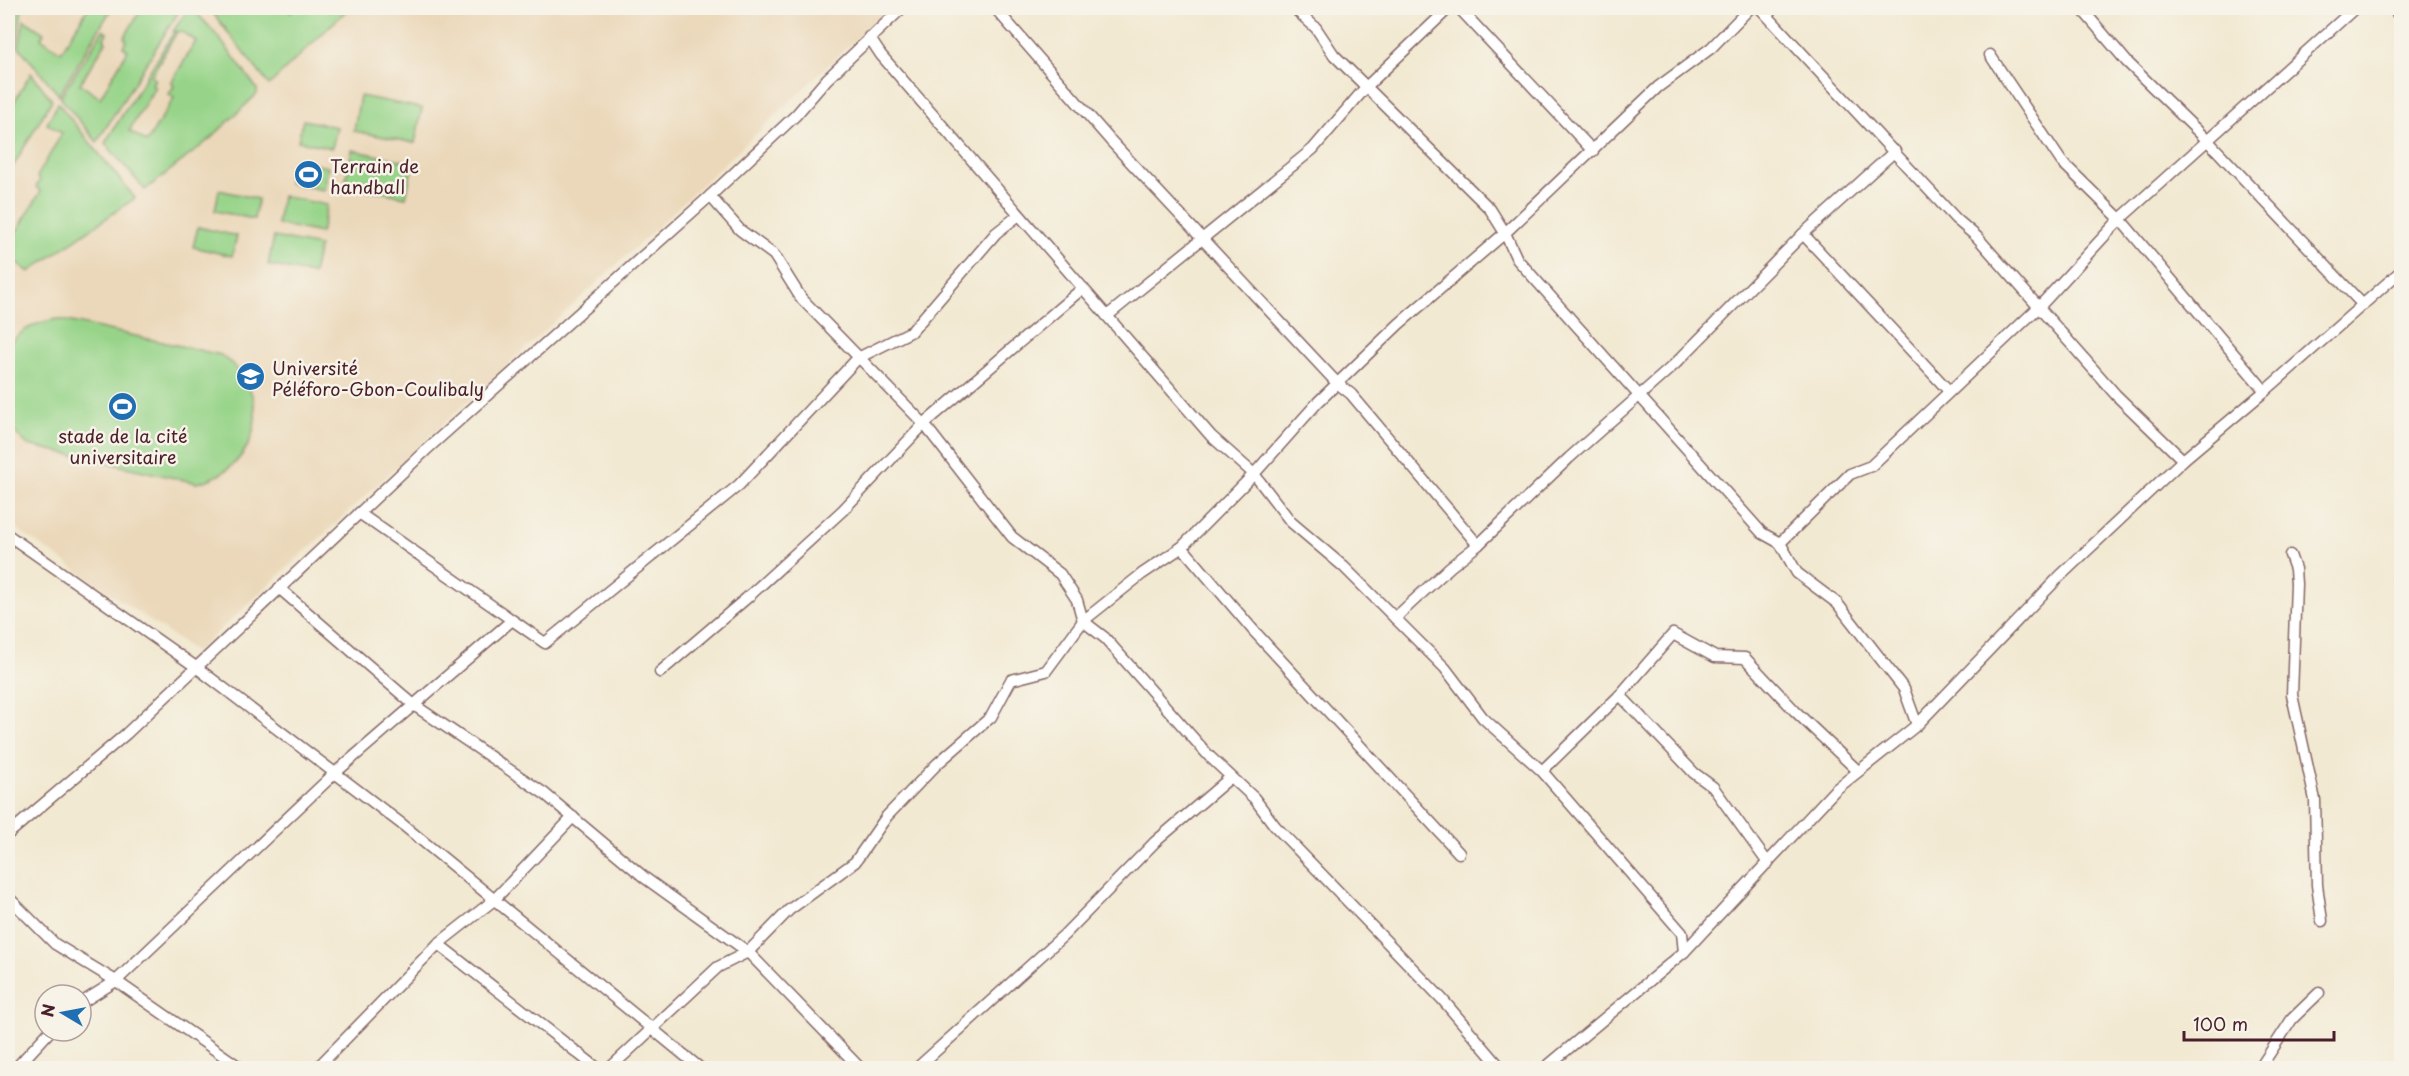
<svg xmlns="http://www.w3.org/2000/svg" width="2409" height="1076" font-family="'Playpen Sans',sans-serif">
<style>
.built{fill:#ebd8ba}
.green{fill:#97d489;stroke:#707a5a;stroke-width:1.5}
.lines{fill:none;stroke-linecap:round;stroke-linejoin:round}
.street-casing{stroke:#856665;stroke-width:13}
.street{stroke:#fff;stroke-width:10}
.labels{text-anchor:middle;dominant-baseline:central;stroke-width:5;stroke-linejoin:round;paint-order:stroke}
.poi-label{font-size:18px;fill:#4a1f2b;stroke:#f7f3e8;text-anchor:start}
</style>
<rect width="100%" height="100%" fill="#f7f3e8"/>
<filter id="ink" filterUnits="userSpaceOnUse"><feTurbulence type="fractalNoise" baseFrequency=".0167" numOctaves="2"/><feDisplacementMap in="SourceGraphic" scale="12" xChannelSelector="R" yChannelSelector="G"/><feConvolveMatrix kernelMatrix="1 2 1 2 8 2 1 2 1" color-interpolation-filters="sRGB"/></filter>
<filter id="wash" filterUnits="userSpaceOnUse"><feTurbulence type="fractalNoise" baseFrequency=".008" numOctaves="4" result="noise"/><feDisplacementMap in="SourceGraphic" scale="24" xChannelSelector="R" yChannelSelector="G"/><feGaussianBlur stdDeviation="1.35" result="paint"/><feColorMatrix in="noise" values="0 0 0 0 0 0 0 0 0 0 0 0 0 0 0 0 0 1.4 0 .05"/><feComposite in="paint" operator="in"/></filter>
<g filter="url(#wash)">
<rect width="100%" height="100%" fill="#f2e9d2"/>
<polygon class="built" points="8,8 889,8 652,232 196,652 8,523"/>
<g class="green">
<polygon points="8,8 22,8 16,48 8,60"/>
<polygon points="88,8 112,8 59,95 19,47 24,20 44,33 41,38 61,52"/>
<polygon points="142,8 181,8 97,142 62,100 61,96 103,30 107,33 104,38 106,42 80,84 100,98 128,50 123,47 127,40 124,38"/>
<path d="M189 8C208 19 242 69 257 89V94L210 139 145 190 105 143 174 32H177L151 76 155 79 152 84 155 87 129 131 147 142 174 98 169 94 174 86 171 83 196 41 182 32 173 31Z"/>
<polygon points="219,8 285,8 290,12 295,8 349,8 269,85 213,13"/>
<polygon points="31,73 52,100 8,175 8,112"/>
<polygon points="360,96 422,108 415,143 354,131"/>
<polygon points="58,103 135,198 29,272 8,256 8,235 13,238 41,191 36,187 40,180 37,177 62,133 47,124"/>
<polygon points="303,120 337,127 332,148 298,141"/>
<polygon points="352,150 413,163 406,197 345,185"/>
<polygon points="294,160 328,167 324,190 289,183"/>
<polygon points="219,190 258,199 254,219 215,211"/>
<polygon points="282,196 327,205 321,233 277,224"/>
<polygon points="198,227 237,236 232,256 193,247"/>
<polygon points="274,237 319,246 313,274 268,265"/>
<path d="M58 319 221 355C276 392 262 468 197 483L28 445 8 426V346C20 329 37 322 58 319Z"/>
</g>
</g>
<g filter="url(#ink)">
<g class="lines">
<defs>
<g id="street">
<polyline points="995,8 1110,140 1337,383 1351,394 1478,545"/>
<polyline points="1294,8 1316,28 1334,55 1490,209 1505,233 1517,259 1762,533 1780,543 1797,573 1837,603 1904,689 1917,725"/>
<polyline points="1459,8 1593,151"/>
<polyline points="1760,8 1956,219 1977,237 2116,395 2183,460"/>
<polyline points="2081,8 2127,62 2208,141 2363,305"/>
<polyline points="2392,8 2402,18"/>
<polyline points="869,37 881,55 1211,436 1254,474 1291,522 1344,567 1445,668 1483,718 1542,771 1682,933 1684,952"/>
<polyline points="1990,55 2061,161 2120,219 2265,391"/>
<polyline points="710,196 740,230 774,255 801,298 924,424 1012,537 1060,574 1077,600 1083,621 1105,638 1209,756 1254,798 1275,826 1442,999 1501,1068"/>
<polyline points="1803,234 1948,390"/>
<polyline points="1107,316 1313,149 1366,87 1449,8"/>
<polyline points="359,513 545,643 739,485 858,358 912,331 996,233 1019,215"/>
<polyline points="8,535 196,667 403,825 700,1068"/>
<polyline points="1780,543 1850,474 1871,466 2039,307 2120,219 2355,8"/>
<polyline points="1182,547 1253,630 1459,853"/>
<polyline points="2290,555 2295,569 2296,584 2292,695 2315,800 2317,885 2322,921"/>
<polyline points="279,588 414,705 545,794 645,878 748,952 860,1068"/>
<polyline points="1395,618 1450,567 1478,545 1569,458 1675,364 1803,234 1895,151"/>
<polyline points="660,672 748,597 843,510 924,424 1083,288"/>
<polyline points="1620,695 1694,773 1713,787 1768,863"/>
<polyline points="1542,771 1620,695 1673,634 1715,657 1745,658 1795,711 1858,771"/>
<polyline points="8,834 126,734 426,450 710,196 796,115 827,79 902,8"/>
<polyline points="8,897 55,944 116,981 241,1068"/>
<polyline points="438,944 597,1068"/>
<polyline points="81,1003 116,981 335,773 511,621"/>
<polyline points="16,1068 50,1031"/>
<polyline points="317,1068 438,944 494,900 573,817"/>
<polyline points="610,1068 718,967 748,952 789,910 855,862 887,816 937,764 991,717 1011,680 1046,671 1083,621 1142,574 1182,547 1254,474 1318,402 1399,324 1505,233 1658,87 1711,48 1750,8"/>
<polyline points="917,1068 1064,935 1155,842 1231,777"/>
<polyline points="1545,1068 1684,952 1835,790 1917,725 2060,576 2183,460 2265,391 2402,270"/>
<polyline points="2260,1068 2292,1019 2319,993"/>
</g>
</defs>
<use href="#street" class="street-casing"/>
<use href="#street" class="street"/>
</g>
</g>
<defs>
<symbol id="stadium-disc" viewBox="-11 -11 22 22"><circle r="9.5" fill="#1f6fb2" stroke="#f7f3e8"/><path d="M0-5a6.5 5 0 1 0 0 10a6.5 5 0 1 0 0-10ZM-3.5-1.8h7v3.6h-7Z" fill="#fff"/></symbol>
<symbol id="university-disc" viewBox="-11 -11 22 22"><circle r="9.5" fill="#1f6fb2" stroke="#f7f3e8"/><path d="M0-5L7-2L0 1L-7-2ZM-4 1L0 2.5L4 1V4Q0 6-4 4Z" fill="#fff"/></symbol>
</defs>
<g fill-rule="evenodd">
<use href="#stadium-disc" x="292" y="158" width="33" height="33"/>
<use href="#university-disc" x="234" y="360" width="33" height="33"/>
<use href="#stadium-disc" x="106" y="390" width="33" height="33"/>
</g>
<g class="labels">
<g class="poi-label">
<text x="330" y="165">Terrain de<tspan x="330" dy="21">handball</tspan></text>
<text x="272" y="367">Université<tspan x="272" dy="21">Péléforo-Gbon-Coulibaly</tspan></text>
<text x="123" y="435" text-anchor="middle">stade de la cité<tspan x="123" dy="21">universitaire</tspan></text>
</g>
</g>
<rect width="2409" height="1076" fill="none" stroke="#f7f3e8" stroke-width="30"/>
<g transform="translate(63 1013) rotate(280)"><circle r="28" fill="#f7f3e8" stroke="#b29e9c" stroke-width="1.5"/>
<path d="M0-4.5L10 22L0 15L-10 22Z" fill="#1f6fb2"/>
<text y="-9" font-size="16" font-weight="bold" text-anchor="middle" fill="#4a1f2b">N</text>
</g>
<path d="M2184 1031v9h150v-9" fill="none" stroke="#4a1f2b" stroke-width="3"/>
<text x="2193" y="1031" font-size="18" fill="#4a1f2b" stroke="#f7f3e8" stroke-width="4.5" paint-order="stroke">100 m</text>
</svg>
